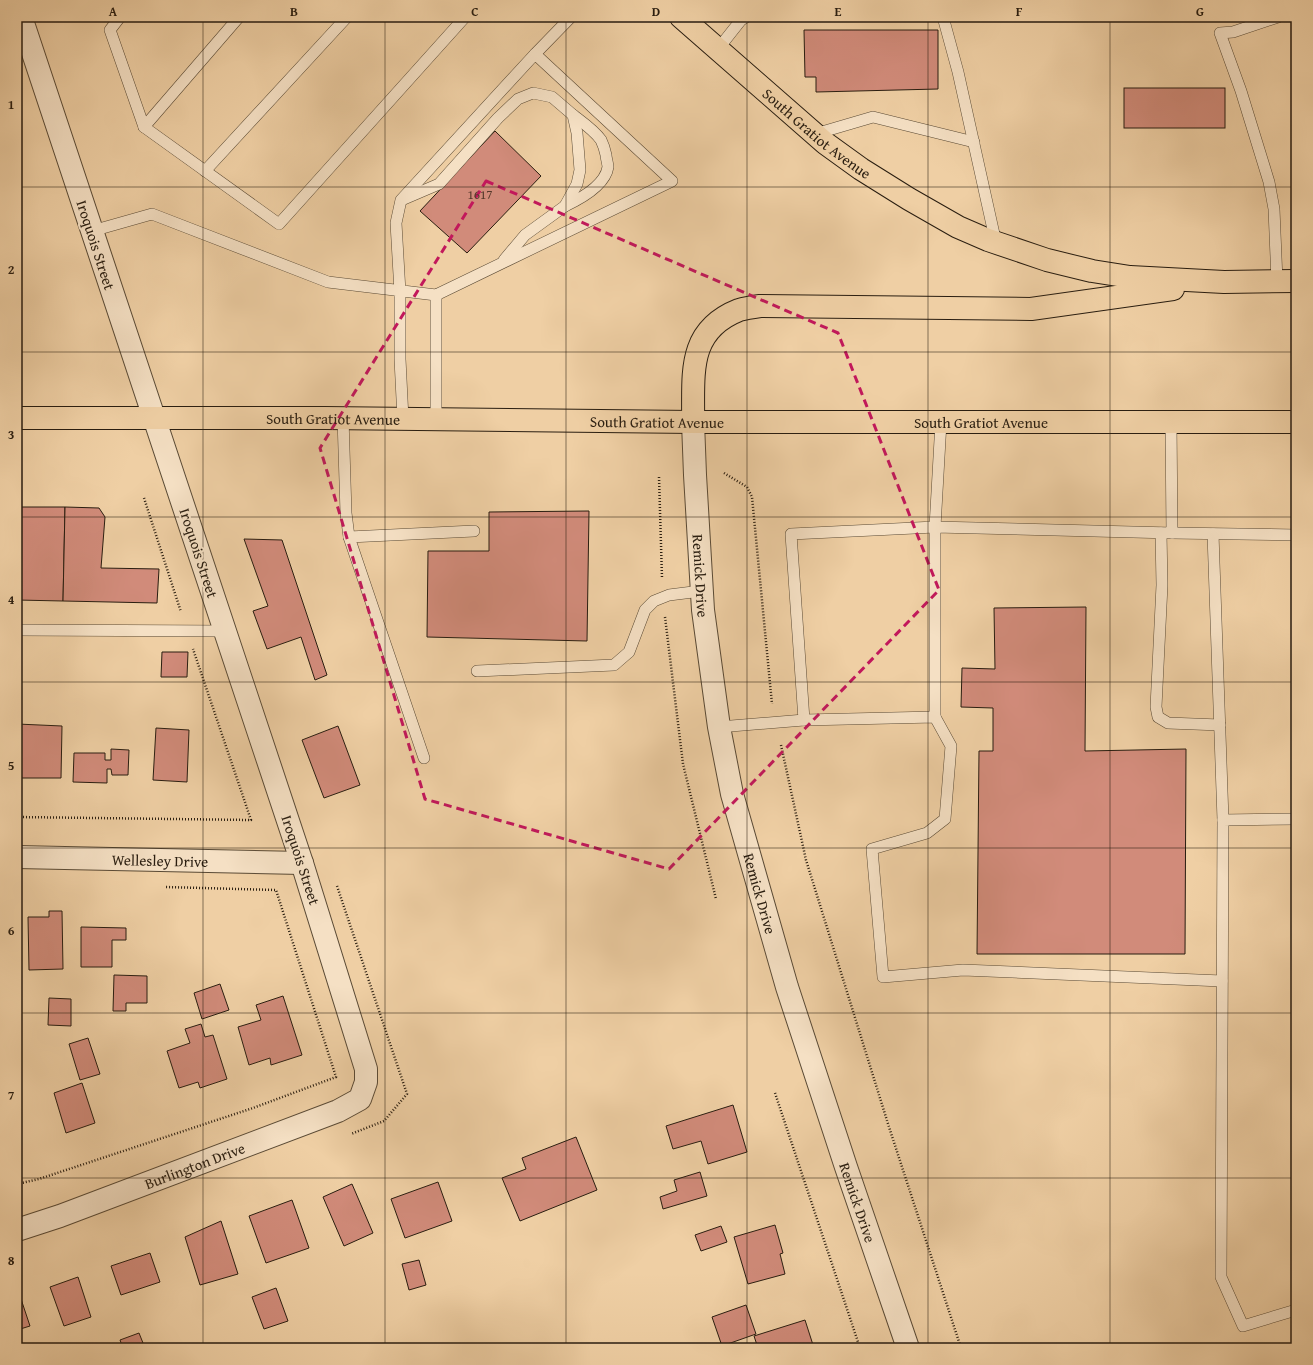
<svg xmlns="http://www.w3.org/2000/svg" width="1313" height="1365" font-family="'Gentium Book Plus',serif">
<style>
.building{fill:#d18b7a;stroke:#291d10}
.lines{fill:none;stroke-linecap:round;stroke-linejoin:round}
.lane-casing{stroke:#5a4a35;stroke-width:12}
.street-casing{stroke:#5a4a35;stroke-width:24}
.primary-casing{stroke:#291d10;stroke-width:24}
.path{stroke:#291d10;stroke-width:2.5;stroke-dasharray:1 2;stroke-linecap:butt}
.lane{stroke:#f5e0c4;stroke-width:11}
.street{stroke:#f5e0c4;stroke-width:22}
.primary{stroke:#efcfa4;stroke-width:22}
.marked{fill:none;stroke:#c2185b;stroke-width:3;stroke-dasharray:8 5;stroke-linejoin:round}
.grid{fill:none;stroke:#291d10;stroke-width:1;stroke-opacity:0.55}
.labels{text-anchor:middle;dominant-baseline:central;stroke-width:4;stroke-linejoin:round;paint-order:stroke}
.number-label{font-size:13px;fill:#53382a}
.street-label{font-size:15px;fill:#291d10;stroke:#f5e0c4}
.neatline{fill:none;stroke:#291d10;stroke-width:1.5}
.grid-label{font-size:13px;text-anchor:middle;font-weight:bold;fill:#291d10}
</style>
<rect width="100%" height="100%" fill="#efcfa4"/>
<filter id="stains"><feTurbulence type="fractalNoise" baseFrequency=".005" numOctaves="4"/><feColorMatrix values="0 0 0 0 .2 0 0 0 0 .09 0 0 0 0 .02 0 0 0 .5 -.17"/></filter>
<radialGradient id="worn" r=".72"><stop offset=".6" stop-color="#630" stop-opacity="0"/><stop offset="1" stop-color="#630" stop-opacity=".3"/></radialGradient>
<g class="building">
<polygon points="804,30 938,30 938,89 816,92 816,77 805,77"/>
<rect x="1124" y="88" width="101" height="40"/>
<polygon points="495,131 541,176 467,253 420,211"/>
<polygon points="17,507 65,507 63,601 17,600"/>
<polygon points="65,507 99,508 105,517 101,568 159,569 157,603 63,601"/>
<polygon points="589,511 587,641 427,637 428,551 489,551 489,512"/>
<polygon points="244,539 282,540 327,675 315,680 301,637 267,649 253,611 268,606"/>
<polygon points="1086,607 1085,751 1186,749 1185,954 977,954 979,751 993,751 993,708 961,707 962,668 995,669 994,608"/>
<polygon points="162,652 188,652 187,677 161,677"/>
<polygon points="17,724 62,726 61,778 17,778"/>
<polygon points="338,726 360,785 324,798 302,740"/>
<polygon points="156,728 189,730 187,782 153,780"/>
<polygon points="111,749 129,750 128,775 112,775 111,769 107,769 107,783 73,782 74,753 105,753 105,760 111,760"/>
<polygon points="49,911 62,911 63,969 29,970 28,917 49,917"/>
<polygon points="81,927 126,928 126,940 112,940 112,967 81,967"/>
<polygon points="114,975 147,976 147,1003 126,1003 126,1011 113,1011"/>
<polygon points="220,984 229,1010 202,1019 194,993"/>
<polygon points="283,996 302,1055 271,1065 270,1058 249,1065 238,1027 261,1020 256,1005"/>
<polygon points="49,998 71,999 71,1026 48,1025"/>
<polygon points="201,1024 205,1037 213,1035 227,1079 200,1088 198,1082 179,1088 167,1051 190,1043 185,1029"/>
<polygon points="88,1038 100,1074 80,1080 69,1044"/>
<polygon points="82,1083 95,1123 66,1133 54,1093"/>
<polygon points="733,1105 747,1152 708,1164 701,1141 673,1149 666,1126"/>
<polygon points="576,1137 597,1190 520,1221 502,1178 526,1169 522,1158"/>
<polygon points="700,1172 707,1196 663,1209 660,1197 677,1191 674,1180"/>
<polygon points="438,1182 452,1221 405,1238 391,1199"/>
<polygon points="352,1184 373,1233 344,1246 323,1197"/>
<polygon points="292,1200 309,1248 266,1263 249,1216"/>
<polygon points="221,1221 238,1274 200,1285 185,1237"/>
<polygon points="775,1225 783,1253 780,1254 785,1274 748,1284 734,1237"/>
<polygon points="721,1226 727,1242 701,1251 695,1235"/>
<polygon points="150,1253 160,1282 121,1295 111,1266"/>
<polygon points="419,1260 426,1285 409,1290 402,1264"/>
<polygon points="78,1277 91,1317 64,1326 50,1287"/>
<polygon points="276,1288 288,1321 264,1329 252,1297"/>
<polygon points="20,1296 30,1326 17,1330 17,1297"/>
<polygon points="746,1305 756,1334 722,1346 712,1317"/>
<polygon points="805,1320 814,1348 758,1348 754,1336"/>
<polygon points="139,1333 145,1348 123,1348 120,1340"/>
</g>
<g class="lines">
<defs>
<g id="lane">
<polyline points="120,17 110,30 144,127 279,224 465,17"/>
<polyline points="943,17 958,72 996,243"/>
<polyline points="718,49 741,20 746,17"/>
<polyline points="535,54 571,17"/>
<polyline points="144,127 239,17"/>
<polyline points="815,134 873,117 974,142"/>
<polyline points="205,171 347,17"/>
<polyline points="404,199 439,184 498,118 518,99 533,93 552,97 573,115 577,133 580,170 577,184 565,206 525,235 504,260"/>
<path d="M565 206C580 199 605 186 608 167 608 164 606 158 606 155 605 150 603 144 601 140 594 130 582 122 573 115"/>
<polyline points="92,231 152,214 328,282 436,295 672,181 535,54 401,200 396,223 400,292 400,359 403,419"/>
<polyline points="1277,281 1274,209 1269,182 1241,91 1220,33 1233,32 1278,17"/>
<polyline points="343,418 346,513 349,537 424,758"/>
<polyline points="436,419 436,295"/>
<polyline points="1161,533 1162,585 1156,707 1158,717 1168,723 1220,725"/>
<polyline points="1172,533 1296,535"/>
<polyline points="1213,534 1223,820"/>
<polyline points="349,537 474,531"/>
<polyline points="17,630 225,631"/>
<polyline points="477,671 614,665 629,652 645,610 654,601 669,595 701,591"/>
<polyline points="935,717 935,527 1172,533 1171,422"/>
<polyline points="804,720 935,717 951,746 945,819 927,833 872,849 883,977 963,970 1222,981"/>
<polyline points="719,727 804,720 791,534 935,527 941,422"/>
<polyline points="1296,819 1223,820 1221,1277 1243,1326 1296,1310"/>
</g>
<g id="street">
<path id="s1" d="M693 422 695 475 703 610 719 727 732 794 787 987 846 1167 908 1348"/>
<path id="s2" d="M17 857 302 863"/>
<path id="s3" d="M17 1230 60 1216 338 1111 360 1099 366 1082V1069L302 863 21 17"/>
</g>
<g id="primary">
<path id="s4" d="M681 17 825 143 861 169 909 199 958 227 988 240 1047 260 1092 271 1130 277 1224 282 1296 281"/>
<path id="s5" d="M17 418H325L693 422H1296"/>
<path d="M693 422C694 375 686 331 739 310 746 308 753 307 760 306L1031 309 1173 289"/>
</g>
</defs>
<use href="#lane" class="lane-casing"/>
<use href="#street" class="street-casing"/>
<use href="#primary" class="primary-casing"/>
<g class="path">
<polyline points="724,473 747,487 752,497 772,704"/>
<polyline points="659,477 662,578"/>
<polyline points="144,498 181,612"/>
<polyline points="665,617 683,764 716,899"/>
<polyline points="781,745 806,860 889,1127 961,1348"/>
<polyline points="17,817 251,820 193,649"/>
<polyline points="337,886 407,1094 384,1121 351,1134"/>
<polyline points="775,1093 860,1348"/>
<polyline points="17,1184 39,1179 253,1108 336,1077 276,890 165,887"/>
</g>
<use href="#lane" class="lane"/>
<use href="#street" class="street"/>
<use href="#primary" class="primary"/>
</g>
<path class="marked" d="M486 181 838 333 939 590 669 869 425 799 320 448Z"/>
<path class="grid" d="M203 17V1348M385 17V1348M566 17V1348M747 17V1348M928 17V1348M1110 17V1348M17 187H1296M17 352H1296M17 517H1296M17 682H1296M17 848H1296M17 1013H1296M17 1178H1296"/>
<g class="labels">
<g class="number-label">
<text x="480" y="194">1617</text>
</g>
<g class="street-label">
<text stroke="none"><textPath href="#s4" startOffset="179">South Gratiot Avenue</textPath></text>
<text transform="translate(96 245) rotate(72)">Iroquois Street</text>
<text stroke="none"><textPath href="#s5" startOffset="316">South Gratiot Avenue</textPath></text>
<text stroke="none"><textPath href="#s5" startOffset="640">South Gratiot Avenue</textPath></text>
<text stroke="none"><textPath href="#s5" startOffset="964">South Gratiot Avenue</textPath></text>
<text transform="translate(199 553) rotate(72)">Iroquois Street</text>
<text stroke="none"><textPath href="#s1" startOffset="154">Remick Drive</textPath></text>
<text stroke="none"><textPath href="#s2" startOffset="143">Wellesley Drive</textPath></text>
<text transform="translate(301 860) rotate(72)">Iroquois Street</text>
<text stroke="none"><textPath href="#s1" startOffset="478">Remick Drive</textPath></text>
<text stroke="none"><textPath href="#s3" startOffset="189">Burlington Drive</textPath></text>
<text stroke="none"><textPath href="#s1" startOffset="802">Remick Drive</textPath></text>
</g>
</g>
<rect width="1313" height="1365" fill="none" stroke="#efcfa4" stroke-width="44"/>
<rect x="22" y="22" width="1269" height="1321" class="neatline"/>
<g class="grid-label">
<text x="113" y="16">A</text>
<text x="294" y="16">B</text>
<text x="475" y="16">C</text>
<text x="656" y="16">D</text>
<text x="838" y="16">E</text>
<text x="1019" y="16">F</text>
<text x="1200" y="16">G</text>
<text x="11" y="109">1</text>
<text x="11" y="274">2</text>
<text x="11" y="439">3</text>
<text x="11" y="604">4</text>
<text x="11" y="770">5</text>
<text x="11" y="935">6</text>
<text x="11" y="1100">7</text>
<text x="11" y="1265">8</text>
</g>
<rect width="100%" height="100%" filter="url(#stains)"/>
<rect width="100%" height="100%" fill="url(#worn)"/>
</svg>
